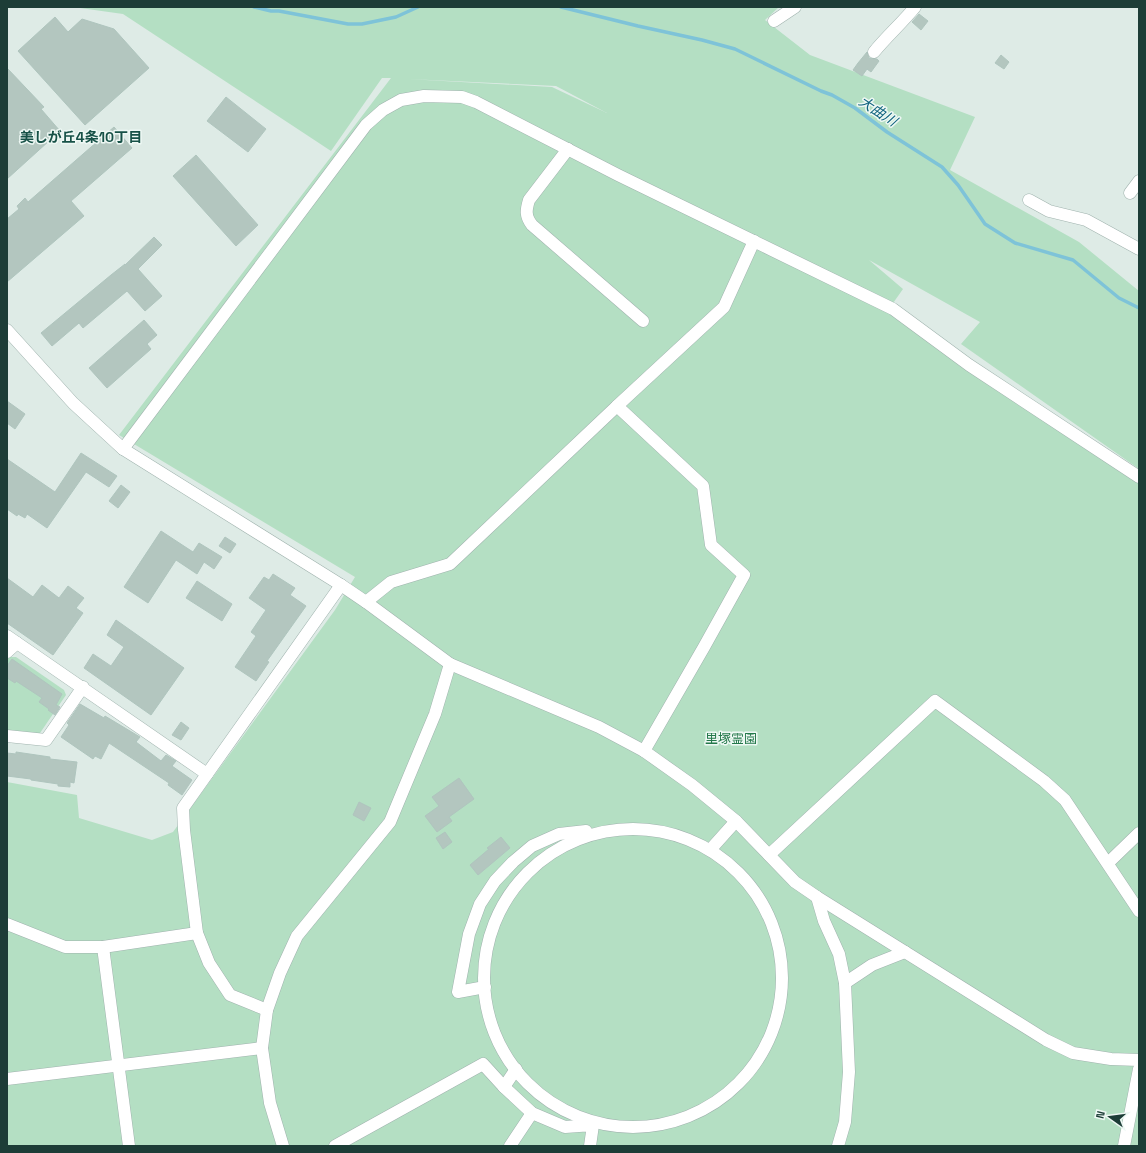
<svg xmlns="http://www.w3.org/2000/svg" width="1146" height="1153" font-family="'Space Grotesk','Noto Sans JP',sans-serif">
<style>
.green{fill:#b4dfc3;fill-rule:evenodd}
.lines{fill:none;stroke-linecap:round;stroke-linejoin:round}
.stream{stroke:#7ec3d8;stroke-width:3.5}
.building{fill:#b3c6bf;stroke:#afc5be}
.minor-casing{stroke:#a0b3ae;stroke-width:13}
.minor{stroke:#fff;stroke-width:12}
.labels{text-anchor:middle;dominant-baseline:central;stroke-width:3;stroke-linejoin:round;paint-order:stroke}
.park-label{font-size:13px;fill:#23784a;stroke:#eef8f4}
.water-label{font-size:14px;font-style:italic;fill:#11647f;stroke:#eef8f4}
.neighbourhood-label{font-size:14px;font-weight:bold;fill:#175147;stroke:#eef8f4}
</style>
<rect width="100%" height="100%" fill="#deebe6"/>
<g class="green">
<path d="M73 7H779L765 20 810 55 975 117 950 170 1079 242 1139 291V469L961 344 980 322 869 260 903 289 891 306 1139 473V1146H7V782L77 795 79 818 152 840 173 832 335 610 355 577 119 435 391 78H382L331 151 123 14ZM408 79 556 86 607 113 552 87Z"/>
<polygon points="9,657 16,657 64,690 66,695 40,733 35,735 7,731 7,659"/>
</g>
<g class="lines">
<g class="stream">
<polyline points="254,7 271,11 279,11 348,24 362,24 396,17 418,7"/>
<polyline points="561,7 638,26 702,40 735,49 821,91 832,95 855,108 887,132 942,167 958,185 985,224 1015,243 1073,260 1119,298 1139,308"/>
</g>
</g>
<g class="building">
<polygon points="919,14 928,21 921,30 912,22"/>
<polygon points="55,17 68,32 82,19 114,29 149,68 85,125 18,51"/>
<polygon points="867,52 869,58 877,59 879,61 871,72 867,69 862,76 853,70 858,63"/>
<polygon points="1001,55 1009,62 1004,69 995,63"/>
<polygon points="7,68 44,107 41,109 60,131 7,179"/>
<polygon points="226,97 266,129 248,152 207,121"/>
<polygon points="114,127 132,148 71,201 84,216 7,282 7,219 19,209 17,206 25,198 28,202"/>
<polygon points="196,155 258,225 236,246 173,176"/>
<polygon points="154,237 162,245 138,269 162,296 145,311 127,291 83,328 79,323 52,346 41,333 111,275 125,264 125,265"/>
<polygon points="144,320 157,335 147,344 151,349 107,388 89,368"/>
<polygon points="7,401 25,414 15,429 7,423"/>
<polygon points="81,453 117,476 109,487 86,472 47,528 27,514 25,518 18,514 17,516 7,509 7,459 55,492"/>
<polygon points="121,485 130,492 118,508 109,501"/>
<polygon points="161,531 193,552 199,543 222,557 214,569 204,562 197,574 176,560 148,603 124,587"/>
<polygon points="225,537 236,544 230,553 219,546"/>
<polygon points="273,574 295,588 290,595 306,606 267,661 269,662 256,681 235,667 256,636 251,632 266,610 249,598 264,577 269,580"/>
<polygon points="7,578 33,597 42,585 59,598 68,586 84,598 76,608 83,613 53,655 7,623"/>
<polygon points="197,581 232,604 222,621 186,598"/>
<polygon points="116,620 184,668 151,715 84,668 93,654 111,666 124,647 107,635"/>
<polygon points="12,659 62,694 56,705 60,707 55,715 48,710 49,709 39,702 42,698 16,681 15,683 7,678 7,666"/>
<polygon points="80,704 104,718 105,716 140,737 136,742 161,761 166,755 176,761 172,766 192,780 182,795 168,785 169,783 109,743 101,759 95,756 93,759 61,737 69,725 67,723"/>
<polygon points="181,722 189,728 181,740 172,735"/>
<polygon points="16,752 50,757 50,759 77,762 74,783 70,782 70,787 58,786 58,784 31,780 31,779 7,776 7,753 16,754"/>
<polygon points="459,778 474,799 449,817 452,821 437,832 425,816 439,806 432,797"/>
<polygon points="359,802 371,808 364,821 353,815"/>
<polygon points="445,832 452,842 443,849 436,838"/>
<polygon points="501,837 510,848 478,875 470,865 489,849 487,848"/>
</g>
<g class="lines">
<defs>
<g id="minor">
<polyline points="774,21 795,7"/>
<path d="M874 52C887 36 902 23 915 7"/>
<path d="M568 149 529 200C526 210 525 216 532 225L643 321"/>
<polyline points="1130,193 1139,181"/>
<polyline points="1029,200 1049,211 1086,220 1139,249"/>
<polyline points="7,330 73,403 123,449 341,585 366,602 450,664 599,727 644,751 692,785 736,821 795,882 817,897 1046,1040 1073,1053 1111,1059 1139,1060"/>
<polyline points="617,406 724,307 754,241"/>
<polyline points="123,449 366,125 383,110 401,100 424,96 462,97 476,102 618,175 893,309 969,365 1139,477"/>
<polyline points="366,602 391,582 450,564 617,406 703,486 711,545 744,575 704,647 644,751"/>
<polyline points="7,636 207,774"/>
<polyline points="7,652 17,643"/>
<polyline points="7,736 46,740 83,687"/>
<circle cx="633" cy="978" r="149"/>
<polyline points="710,850 736,821"/>
<polyline points="769,855 935,701 1044,781 1065,800 1139,911"/>
<polyline points="1108,863 1139,833"/>
<polyline points="817,897 824,921 839,954 845,983 849,1072 845,1122 838,1146"/>
<polyline points="7,924 65,947 103,947 197,933"/>
<polyline points="103,947 129,1146"/>
<polyline points="845,983 872,965 905,952"/>
<polyline points="485,987 458,992 469,934 480,904 495,881 513,862 532,846 559,834 586,831"/>
<polyline points="267,1010 230,995 209,963 197,933 184,830 183,808 341,585"/>
<polyline points="7,1079 262,1048"/>
<polyline points="504,1087 532,1113 565,1127 593,1125 590,1146"/>
<polyline points="283,1146 270,1103 262,1048 267,1010 280,973 297,936 390,822 435,714 450,664"/>
<polyline points="335,1146 483,1064 504,1087 516,1069"/>
<polyline points="510,1146 532,1113"/>
<polyline points="1124,1146 1139,1069"/>
</g>
</defs>
<use href="#minor" class="minor-casing"/>
<use href="#minor" class="minor"/>
</g>
<g class="labels">
<g class="park-label">
<text x="731" y="738">里塚霊園</text>
</g>
<g class="water-label">
<text transform="translate(878 111) rotate(33)">大曲川</text>
</g>
<g class="neighbourhood-label">
<text x="81" y="137">美しが丘4条10丁目</text>
</g>
</g>
<rect width="1146" height="1153" fill="none" stroke="#1d3d37" stroke-width="16"/>
<g transform="translate(1110 1117) rotate(284)" stroke="#eef8f4" stroke-width="3" paint-order="stroke">
<path d="M0-3L7 15L0 10L-7 15Z" fill="#1d3d37"/>
<text y="-6" font-size="11" font-weight="bold" text-anchor="middle" fill="#1d3d37">N</text>
</g>
</svg>
